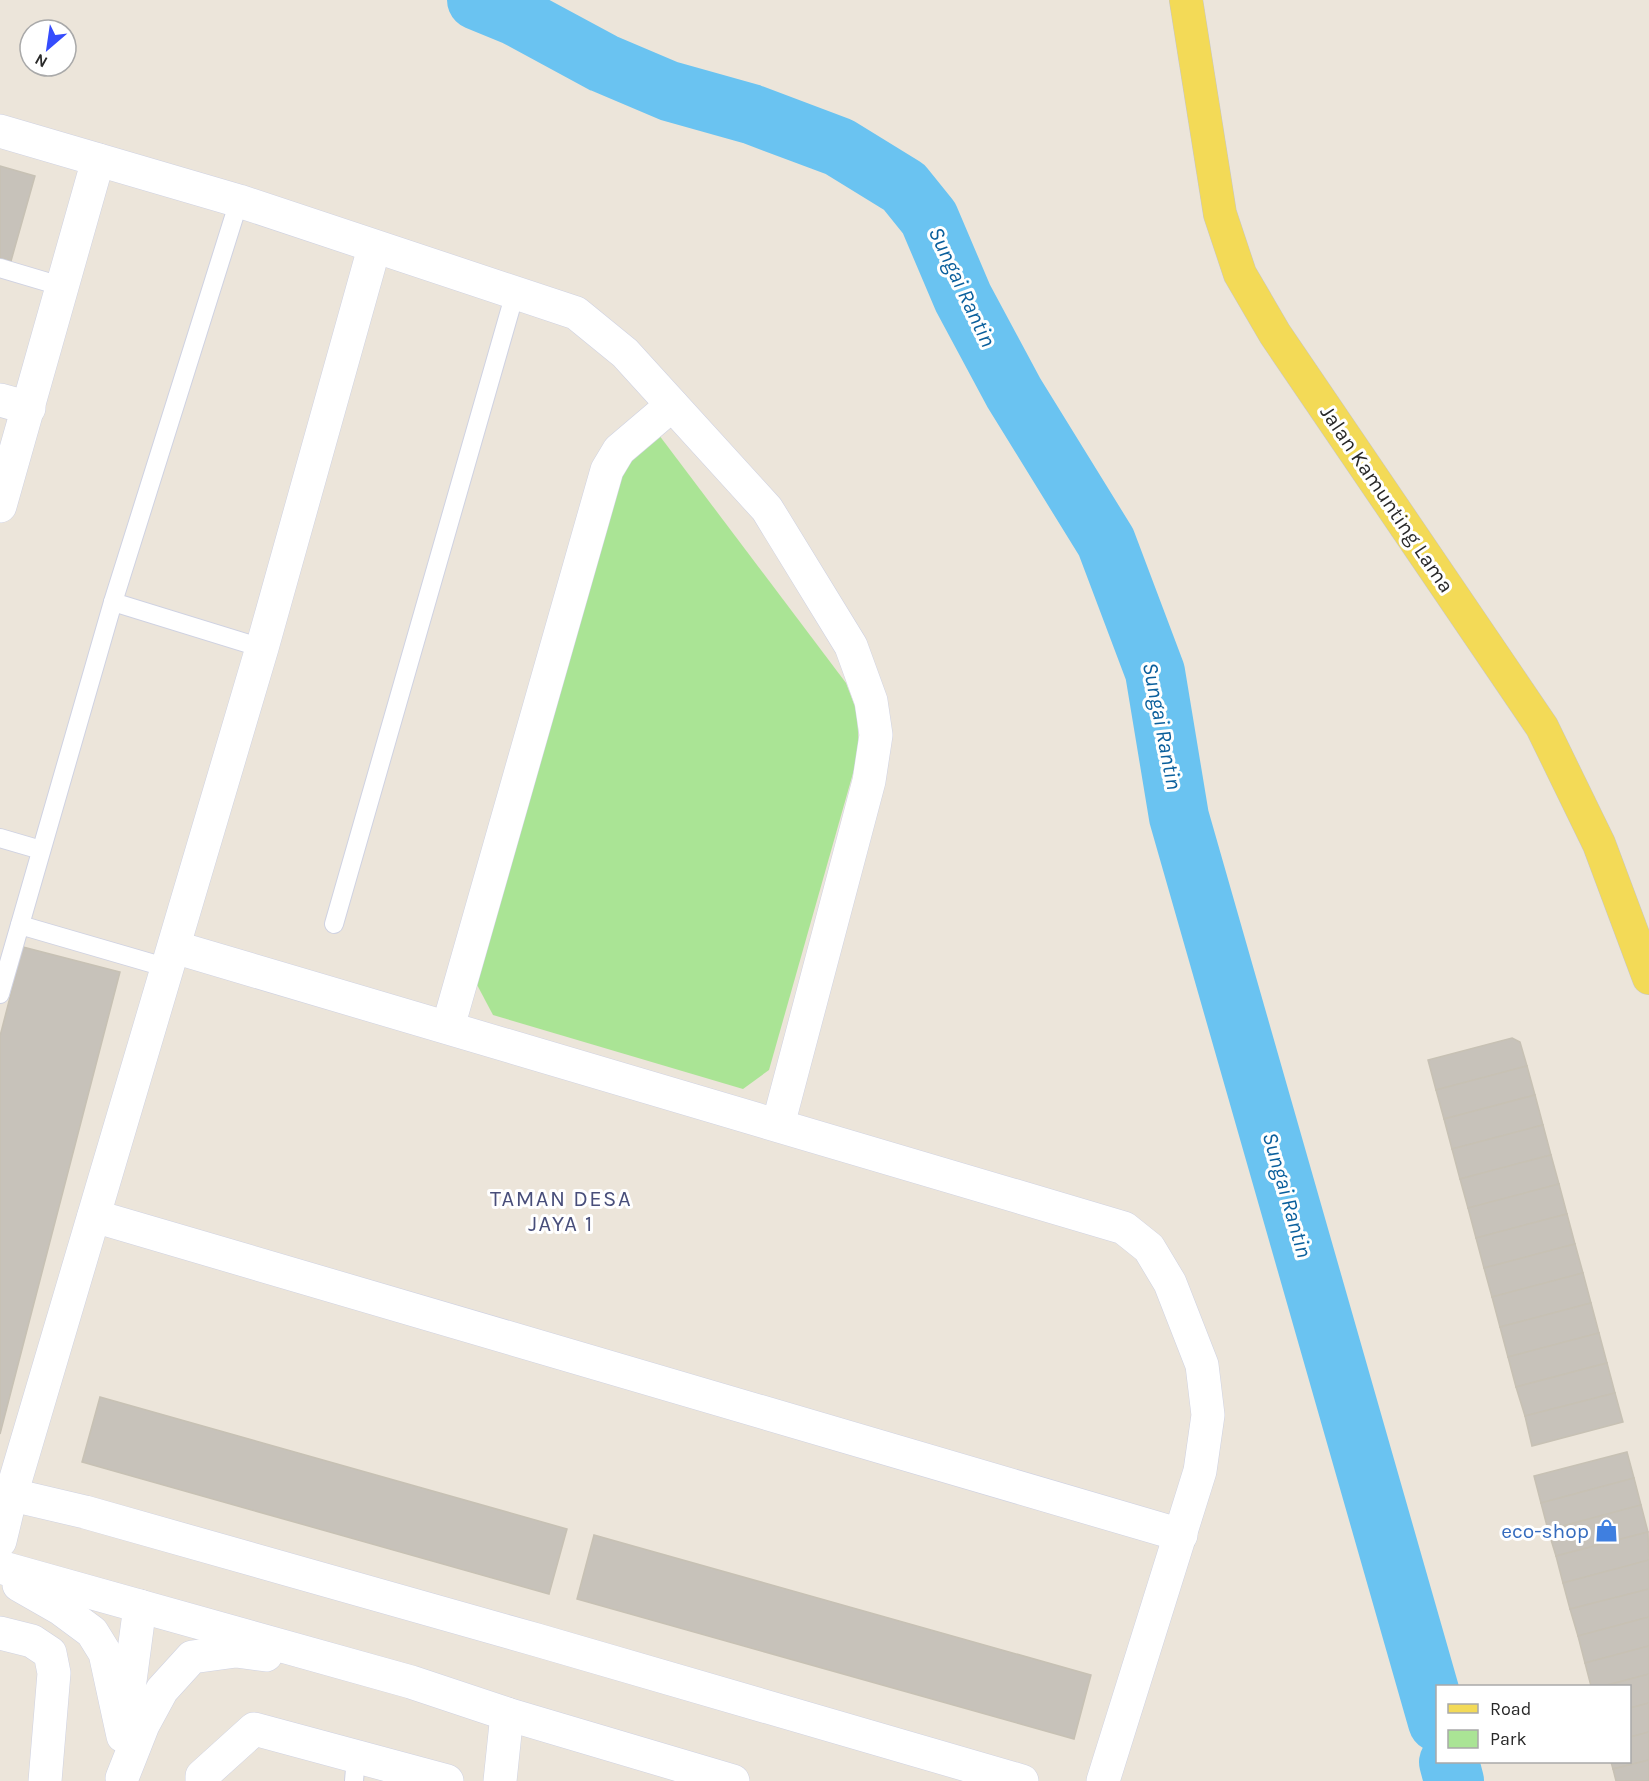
<svg xmlns="http://www.w3.org/2000/svg" width="1649" height="1781" font-family="Karla,sans-serif">
<style>
.green{fill:#aae495}
.lines{fill:none;stroke-linecap:round;stroke-linejoin:round}
.river{stroke:#6ac3f1;stroke-width:60}
.building{fill:#c7c2ba;stroke:#c7c1b4;stroke-width:1.5}
.lane-casing{stroke:#cfd2e2;stroke-width:20}
.street-casing{stroke:#cfd2e2;stroke-width:34}
.secondary-casing{stroke:#cfd2e2;stroke-width:34}
.primary-casing{stroke:#c7c7c7;stroke-width:34}
.lane{stroke:#fff;stroke-width:18}
.street{stroke:#fff;stroke-width:33}
.secondary{stroke:#fff;stroke-width:33}
.primary{stroke:#f3da57;stroke-width:33}
.labels{text-anchor:middle;dominant-baseline:central;stroke-width:6;stroke-linejoin:round;paint-order:stroke}
.street-label{font-size:21px;fill:#292929;stroke:#fff}
.shop-label{font-size:21px;fill:#366cbe;stroke:#fff;text-anchor:end}
.water-label{font-size:22px;font-style:italic;fill:#0a5f9c;stroke:#fff}
.neighbourhood-label{font-size:22px;letter-spacing:1.5px;fill:#484e7a;stroke:#fff}
</style>
<rect width="100%" height="100%" fill="#ece5da"/>
<polygon class="green" points="659,435 846,683 857,712 859,752 769,1070 743,1089 493,1015 475,981 613,458"/>
<g class="lines">
<g class="river">
<polyline points="477,0 516,16 603,63 669,91 751,114 839,147 904,187 929,218 963,298 1014,393 1106,542 1155,672 1179,817 1438,1722"/>
<polyline points="1449,1762 1454,1781"/>
</g>
</g>
<g class="building">
<polygon points="0,166 35,176 11,261 0,258"/>
<polygon points="23,947 120,972 0,1434 0,1036"/>
<polygon points="1512,1038 1520,1042 1527,1066 1436,1090 1428,1060"/>
<polygon points="1527,1066 1535,1095 1444,1119 1436,1090"/>
<polygon points="1535,1095 1543,1125 1452,1149 1444,1119"/>
<polygon points="1543,1125 1551,1155 1460,1179 1452,1149"/>
<polygon points="1551,1155 1559,1184 1468,1208 1460,1179"/>
<polygon points="1559,1184 1567,1214 1476,1238 1468,1208"/>
<polygon points="1567,1214 1575,1244 1484,1268 1476,1238"/>
<polygon points="1575,1244 1583,1273 1492,1297 1484,1268"/>
<polygon points="1583,1273 1591,1303 1500,1327 1492,1297"/>
<polygon points="1591,1303 1599,1333 1508,1357 1500,1327"/>
<polygon points="1599,1333 1607,1363 1516,1387 1508,1357"/>
<polygon points="1607,1363 1615,1393 1525,1416 1516,1387"/>
<polygon points="1615,1393 1623,1422 1532,1446 1525,1416"/>
<polygon points="100,1397 567,1529 549,1594 82,1462"/>
<polygon points="1627,1452 1634,1478 1541,1503 1534,1476"/>
<polygon points="1634,1478 1641,1505 1548,1530 1541,1503"/>
<polygon points="1641,1505 1648,1532 1556,1556 1548,1530"/>
<polygon points="1648,1532 1649,1560 1563,1583 1556,1556"/>
<polygon points="594,1535 1091,1675 1074,1739 577,1599"/>
<polygon points="1649,1560 1649,1589 1570,1609 1563,1583"/>
<polygon points="1649,1589 1649,1617 1578,1636 1570,1609"/>
<polygon points="1649,1617 1649,1646 1585,1663 1578,1636"/>
<polygon points="1649,1646 1649,1674 1604,1686 1591,1686 1585,1663"/>
<polygon points="1649,1674 1649,1703 1630,1708 1630,1686 1604,1686"/>
<polygon points="1649,1703 1649,1732 1630,1737 1630,1708"/>
<polygon points="1649,1732 1649,1760 1613,1769 1611,1762 1630,1762 1630,1737"/>
<polygon points="1649,1760 1649,1781 1616,1781 1613,1769"/>
</g>
<g class="lines">
<defs>
<g id="lane">
<polyline points="0,268 64,287"/>
<polyline points="113,602 262,648"/>
<polyline points="0,838 41,850"/>
<polyline points="334,924 515,293"/>
<polyline points="20,925 168,968"/>
<polyline points="0,994 113,602 239,201"/>
<polyline points="354,1781 356,1757"/>
</g>
<g id="street">
<polyline points="0,131 239,201 576,313 625,353 767,509 851,646 871,701 876,735 869,781 778,1125"/>
<polyline points="0,400 29,408"/>
<polyline points="0,506 98,160"/>
<polyline points="174,947 1124,1228 1149,1248 1170,1283 1202,1365 1208,1415 1200,1471 1103,1781"/>
<polyline points="448,1027 607,470 619,450 672,405"/>
<polyline points="94,1216 1181,1535"/>
<polyline points="0,1492 85,1512 537,1640 1022,1781"/>
<polyline points="0,1541 11,1495 262,648 374,248"/>
<polyline points="0,1633 32,1641 50,1653 54,1673 45,1781"/>
<polyline points="202,1781 202,1776 254,1729 447,1781"/>
<polyline points="500,1781 507,1714"/>
</g>
<g id="secondary">
<polyline points="0,1567 411,1682 507,1714 733,1781"/>
<polyline points="19,1585 61,1609 92,1632 105,1653 123,1736"/>
<polyline points="126,1711 140,1606"/>
<polyline points="122,1778 143,1725 162,1690 192,1657 236,1651 266,1655"/>
</g>
<polyline id="primary" points="1186,0 1220,214 1240,274 1275,334 1542,727 1599,844 1649,978"/>
</defs>
<use href="#lane" class="lane-casing"/>
<use href="#street" class="street-casing"/>
<use href="#secondary" class="secondary-casing"/>
<use href="#primary" class="primary-casing"/>
<use href="#lane" class="lane"/>
<use href="#street" class="street"/>
<use href="#secondary" class="secondary"/>
<use href="#primary" class="primary"/>
</g>
<defs>
<symbol id="shop-bare" viewBox="-9 -9 18 18"><path d="M-5-2.5h2.3a2.7 3.5 0 0 1 5.4 0H5L5.5 6h-11ZM-1.5-2.5h3a1.5 2.3 0 0 0-3 0Z" fill="#3f7fe0" stroke="#fff" stroke-width="2.5" paint-order="stroke"/></symbol>
</defs>
<g fill-rule="evenodd">
<use href="#shop-bare" x="1590" y="1514" width="33" height="33"/>
</g>
<g class="labels">
<g class="street-label">
<text transform="translate(1387 499) rotate(56)">Jalan Kamunting Lama</text>
</g>
<g class="shop-label">
<text x="1589" y="1531">eco-shop</text>
</g>
<g class="water-label">
<text transform="translate(962 287) rotate(65)">Sungai Rantin</text>
<text transform="translate(1162 726) rotate(79)">Sungai Rantin</text>
<text transform="translate(1287 1195) rotate(74)">Sungai Rantin</text>
</g>
<g class="neighbourhood-label">
<text x="561" y="1199">TAMAN DESA<tspan x="561" dy="25">JAYA 1</tspan></text>
</g>
</g>
<rect x="1436" y="1685" width="195" height="78" fill="#ffffff" stroke="#a9a9a9" stroke-width="1.5"/>
<rect x="1448" y="1704" width="30" height="9" fill="#f3da57" stroke="#a9a9a9" stroke-width="1.5"/>
<text x="1490" y="1715" font-size="18" fill="#292929">Road</text>
<rect x="1448" y="1730" width="30" height="18" fill="#aae495" stroke="#a9a9a9" stroke-width="1.5"/>
<text x="1490" y="1745" font-size="18" fill="#292929">Park</text>
<g transform="translate(48 48) rotate(209)"><circle r="28" fill="#ffffff" stroke="#a9a9a9" stroke-width="1.5"/>
<path d="M0-4.5L10 22L0 15L-10 22Z" fill="#354cfd"/>
<text y="-9" font-size="16" font-weight="bold" text-anchor="middle" fill="#292929">N</text>
</g>
</svg>
